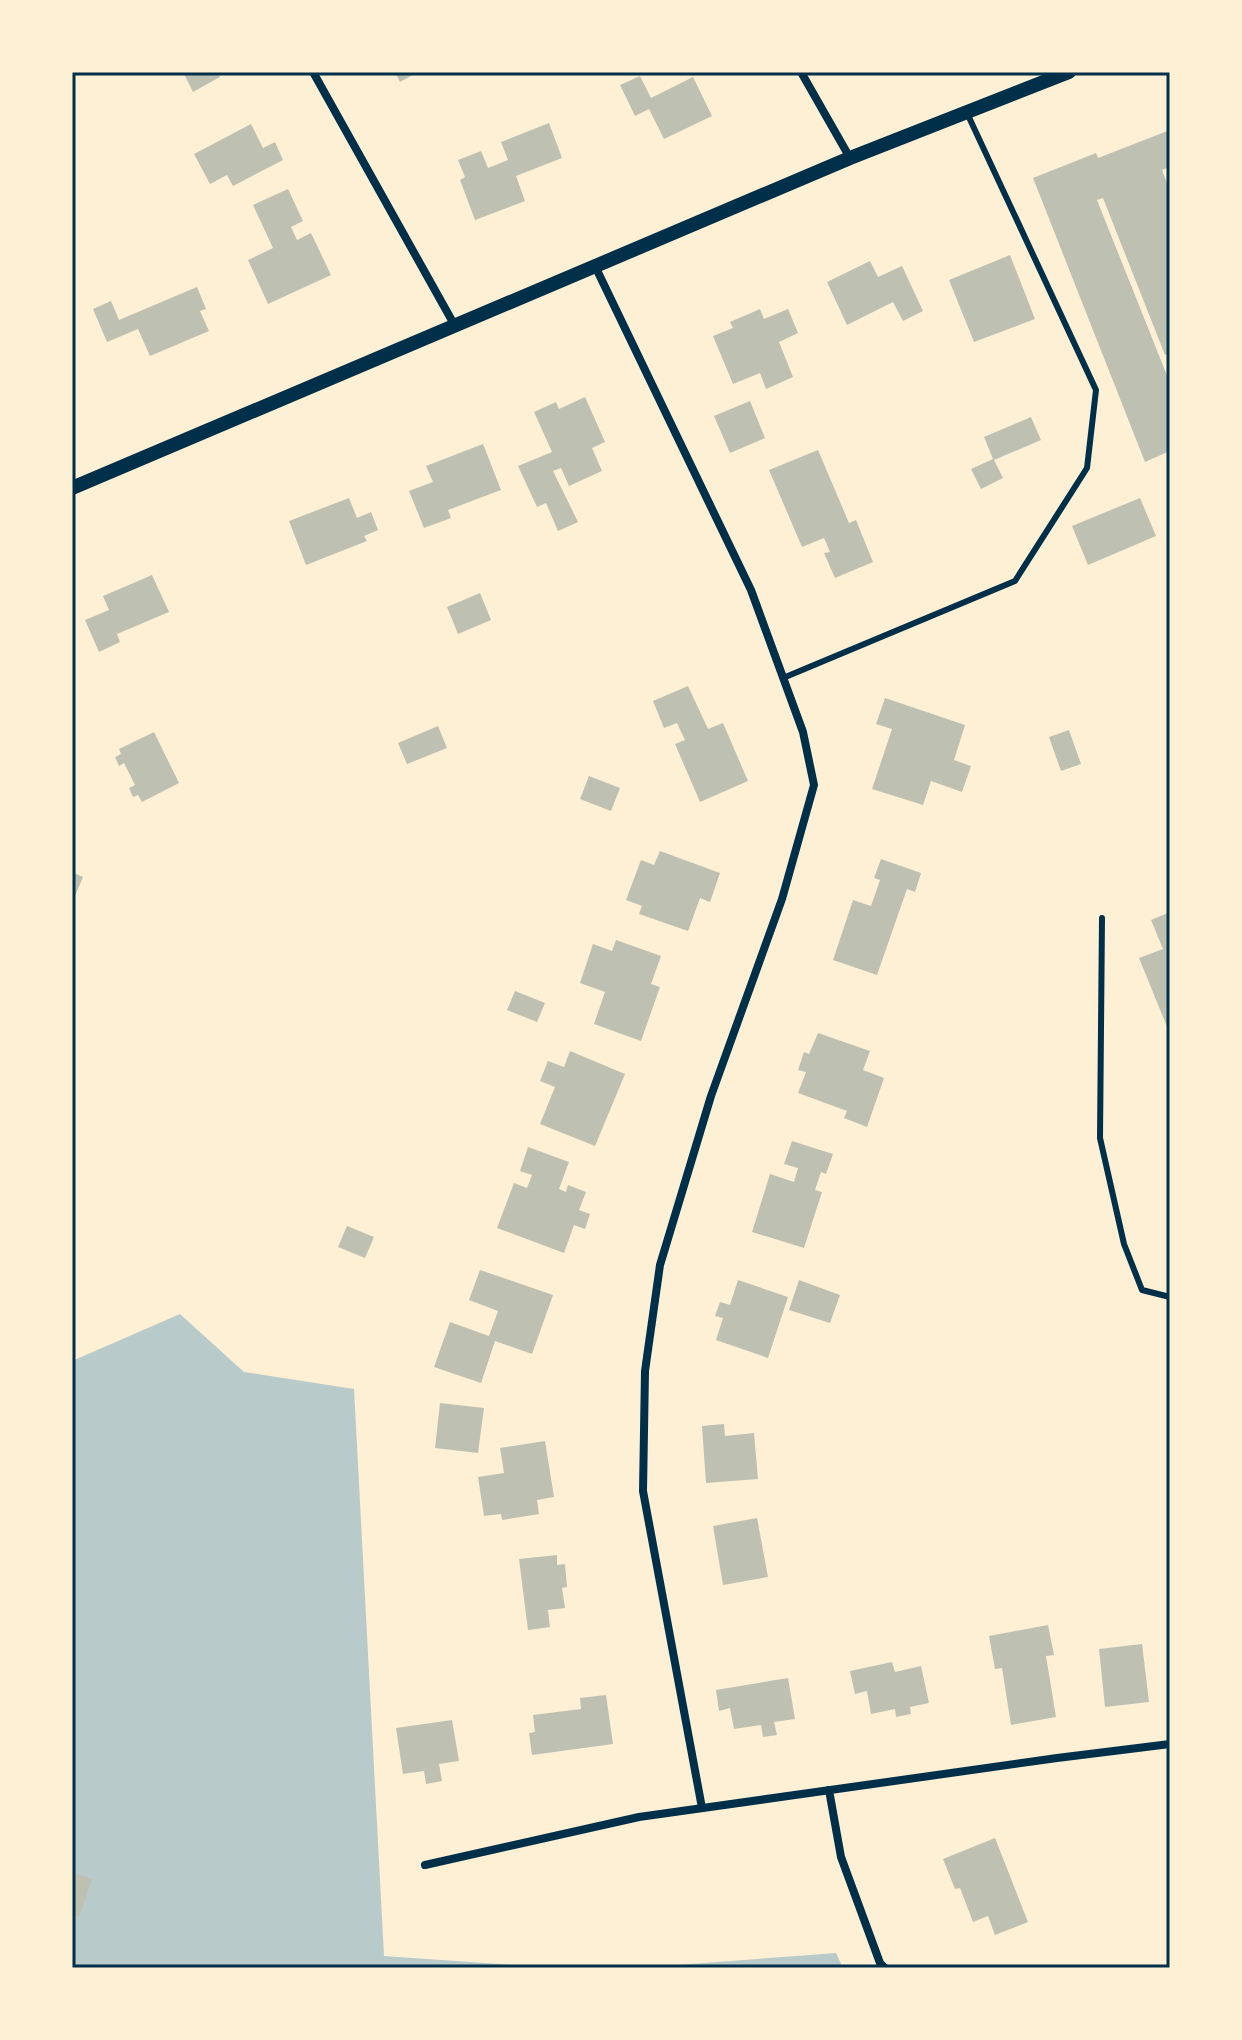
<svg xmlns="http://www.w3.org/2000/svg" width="1242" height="2040" font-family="'Fira Sans Condensed',sans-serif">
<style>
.green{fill:#b9caca}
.building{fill:#bec0b2}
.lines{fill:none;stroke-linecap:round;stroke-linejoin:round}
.service{stroke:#003049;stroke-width:6}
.minor{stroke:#003049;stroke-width:8}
.tertiary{stroke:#003049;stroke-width:14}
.neatline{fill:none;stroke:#003049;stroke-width:3}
</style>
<rect width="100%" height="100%" fill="#fdf0d5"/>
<polygon class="green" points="180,1314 244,1372 354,1389 384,1956 513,1965 664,1966 836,1953 843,1968 72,1968 72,1361"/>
<g class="building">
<polygon points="183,72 217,72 220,77 193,92"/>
<polygon points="395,72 418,72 400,82"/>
<polygon points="640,76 651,98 693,77 712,116 664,139 649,109 635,116 620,85"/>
<polygon points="549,123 562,158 516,176 525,201 475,220 460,180 465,177 458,160 481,151 488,168 508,160 501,142"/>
<polygon points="251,124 263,148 275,142 283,160 233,186 227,175 210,184 194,154"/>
<polygon points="1170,130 1170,167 1162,170 1170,191 1170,353 1165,355 1103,198 1097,200 1170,383 1170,451 1145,462 1033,178 1096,153 1098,158"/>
<polygon points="288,189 303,221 291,227 297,240 311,233 331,275 268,304 248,260 273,248 253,205"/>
<polygon points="1010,255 1035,319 974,342 949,280"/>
<polygon points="870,261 878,277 902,266 923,311 903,321 893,302 847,325 827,282"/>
<polygon points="197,287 206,309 200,311 209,331 150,356 138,329 107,342 93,309 111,301 119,320"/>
<polygon points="760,309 764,319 788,309 798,333 779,342 793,377 766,389 760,373 733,384 713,336 733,328 730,322"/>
<polygon points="585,397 605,442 592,448 602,471 569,486 561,468 553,471 578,522 558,531 546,503 537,507 518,466 552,452 534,412 556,402 559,409"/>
<polygon points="750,401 765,438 730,453 714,416"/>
<polygon points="1031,417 1041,440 994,460 1003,478 981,489 971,469 993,459 984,437"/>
<polygon points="483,444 501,490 448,510 451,518 424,528 409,491 433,482 426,466"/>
<polygon points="818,450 849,523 856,520 873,562 835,578 824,553 830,552 824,538 802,547 769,470"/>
<polygon points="349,498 357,518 371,512 378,530 364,536 367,541 306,565 289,521"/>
<polygon points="1140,498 1156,536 1088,565 1072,526"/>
<polygon points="152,575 169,612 117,634 120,642 99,652 85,620 109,610 103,596"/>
<polygon points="480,593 491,620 458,634 447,607"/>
<polygon points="688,686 708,729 723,723 748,781 700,802 675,744 685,740 677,723 664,728 653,701"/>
<polygon points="885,698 965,725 954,760 971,766 962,792 931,781 923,805 872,789 892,729 876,724"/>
<polygon points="438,726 447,748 407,764 398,743"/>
<polygon points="1069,730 1081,764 1061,771 1049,737"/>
<polygon points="154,732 179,783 142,802 138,795 133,797 129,788 135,785 124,763 119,766 115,757 121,754 119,749"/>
<polygon points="589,776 620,788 611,811 580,799"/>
<polygon points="660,851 720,873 710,902 700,898 688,931 639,914 642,906 626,900 641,860 654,865"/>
<polygon points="881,859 921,873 915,892 907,889 877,975 833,960 853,900 871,906 880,880 874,878"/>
<polygon points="72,872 83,877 72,903"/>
<polygon points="1170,912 1170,1034 1139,958 1163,949 1151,920"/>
<polygon points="616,940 661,956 651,984 660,987 641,1041 594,1024 605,992 580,983 593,944 612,951"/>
<polygon points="515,991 545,1003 537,1022 507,1010"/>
<polygon points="818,1033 870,1051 863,1070 884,1078 867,1127 844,1118 847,1111 798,1093 806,1072 798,1070 804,1052 809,1054"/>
<polygon points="570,1051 625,1074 595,1146 540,1124 555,1087 540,1081 548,1061 564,1067"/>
<polygon points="792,1141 833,1154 826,1174 821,1172 815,1190 822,1192 804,1248 752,1232 770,1174 794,1182 798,1168 784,1164"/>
<polygon points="528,1147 569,1162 559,1189 566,1192 568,1185 586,1192 579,1210 590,1214 585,1229 574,1225 564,1253 497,1228 514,1183 527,1188 532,1175 520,1171"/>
<polygon points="347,1226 374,1237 365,1258 338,1247"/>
<polygon points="480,1270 553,1295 532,1354 495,1341 481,1383 434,1367 450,1322 489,1336 498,1311 469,1300"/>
<polygon points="738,1280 788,1297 768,1358 716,1340 723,1318 715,1316 720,1302 730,1305"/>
<polygon points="799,1280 840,1295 830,1323 789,1310"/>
<polygon points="440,1403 484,1408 478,1453 435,1448"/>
<polygon points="724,1424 725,1436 754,1433 758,1479 706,1483 702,1426"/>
<polygon points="545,1441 554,1497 537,1500 539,1514 502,1520 501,1514 484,1516 478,1477 504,1473 500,1448"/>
<polygon points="757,1518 768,1577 723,1585 713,1526"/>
<polygon points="557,1555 557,1565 565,1564 567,1587 562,1588 565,1608 548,1610 550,1627 528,1630 519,1559"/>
<polygon points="1048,1625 1054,1655 1046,1656 1056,1717 1011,1725 1002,1668 995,1669 989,1636"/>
<polygon points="1142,1644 1149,1702 1105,1707 1099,1649"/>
<polygon points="892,1662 895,1672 921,1666 929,1703 910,1707 911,1714 896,1717 895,1709 871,1714 867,1691 855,1694 850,1671"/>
<polygon points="788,1678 795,1719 774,1722 777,1735 763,1737 761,1725 734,1729 730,1708 719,1711 716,1690"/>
<polygon points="606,1695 613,1744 532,1755 529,1733 535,1732 533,1715 581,1709 580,1698"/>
<polygon points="452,1720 459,1761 439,1764 442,1781 426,1784 424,1771 403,1774 396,1728"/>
<polygon points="995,1838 1028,1922 995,1935 988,1916 973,1922 960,1888 955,1889 943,1859"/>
<polygon points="74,1873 92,1879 79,1917 72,1915 72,1879"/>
</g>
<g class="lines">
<g class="service">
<polyline points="783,678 1015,581 1087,468 1096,390 967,113"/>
<polyline points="1102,918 1100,1138 1124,1244 1142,1290 1170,1297"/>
</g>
<g class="minor">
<polyline points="313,72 455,326"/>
<polyline points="801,72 850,158"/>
<polyline points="595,266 751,590 803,732 814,785 782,899 711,1096 660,1265 645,1371 643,1491 702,1808"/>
<polyline points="829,1790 841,1857 880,1963 885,1968"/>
<polyline points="425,1865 639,1817 1057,1758 1170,1744"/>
</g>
<polyline class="tertiary" points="72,488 850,158 1069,72"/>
</g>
<rect width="1242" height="2040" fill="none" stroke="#fdf0d5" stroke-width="148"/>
<rect x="74" y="74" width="1094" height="1892" class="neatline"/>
</svg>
